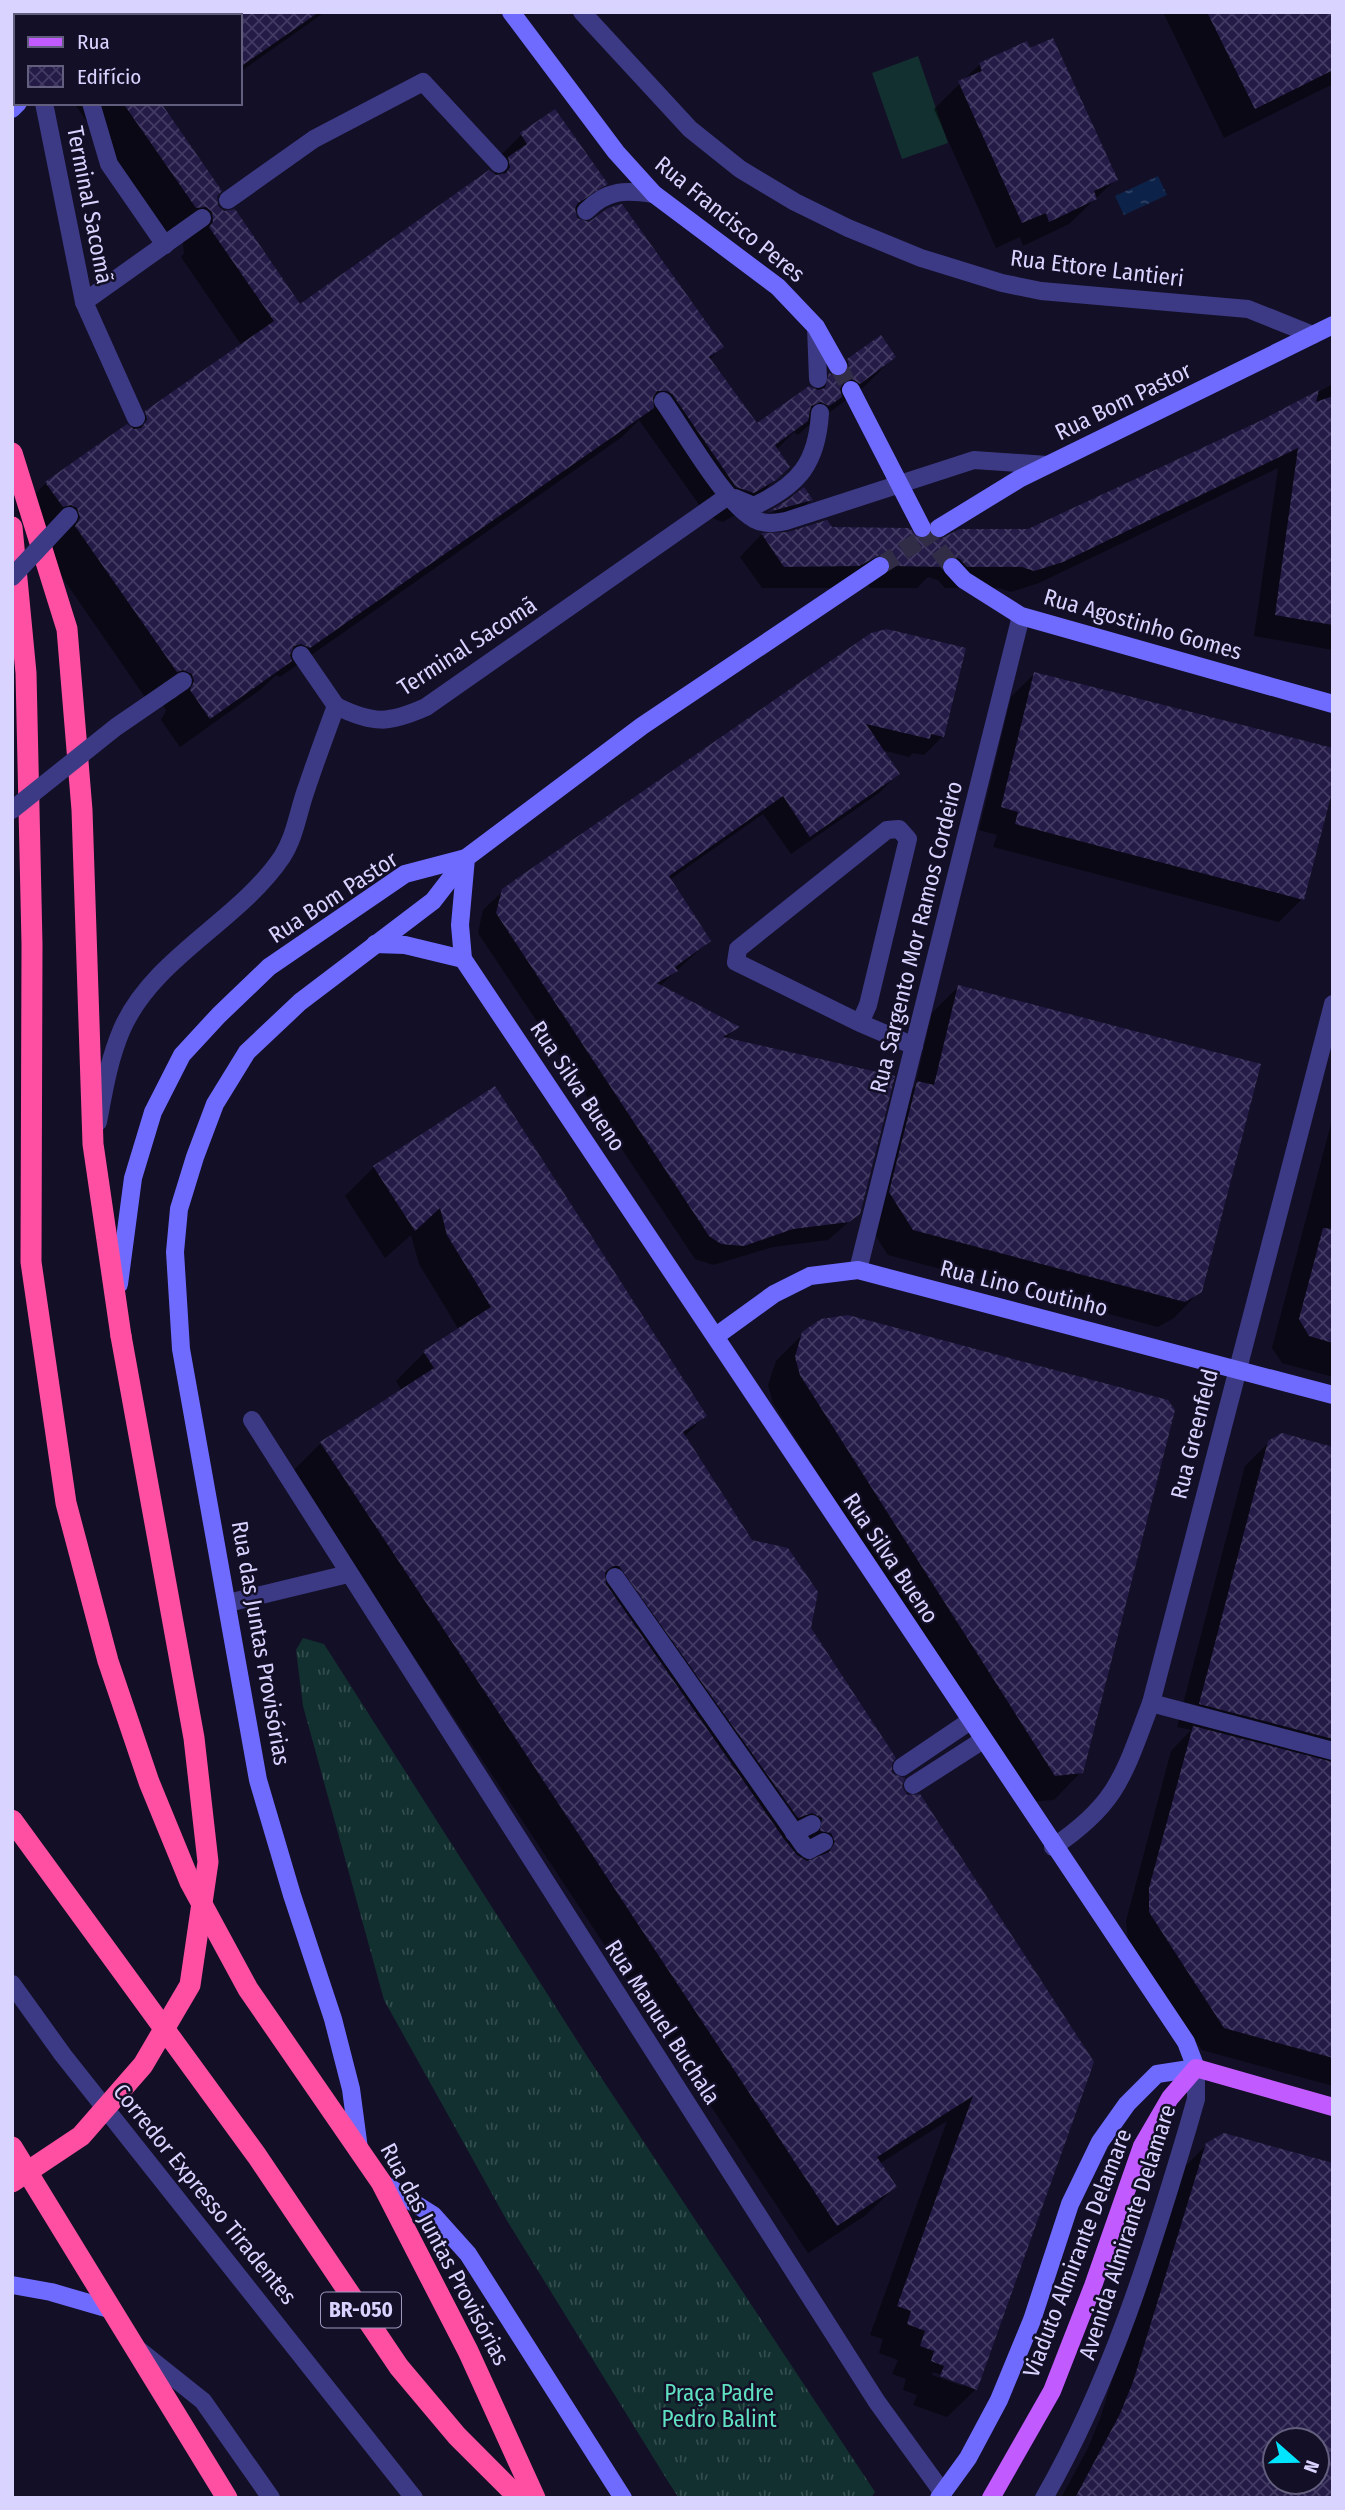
<svg xmlns="http://www.w3.org/2000/svg" width="1345" height="2510" font-family="'Fira Sans Condensed',sans-serif">
<style>
.grass{fill:url(#grass-tufts)}
.garden{fill:#12302f}
.water{fill:url(#water-ripples)}
.shadow{fill:#0007;fill-rule:evenodd}
.building{fill:url(#building-cross-hatch);fill-rule:evenodd}
.lines{fill:none;stroke-linecap:round;stroke-linejoin:round}
.secondary-tunnel{stroke:#312d47;stroke-width:18;stroke-dasharray:18 9;stroke-linecap:butt}
.lane{stroke:#3d3a85;stroke-width:18}
.street{stroke:#3d3a85;stroke-width:18}
.secondary{stroke:#6f6bff;stroke-width:18}
.primary{stroke:#c25bff;stroke-width:18}
.highway{stroke:#ff4fa3;stroke-width:21}
.lane-bridge{stroke:#3d3a85;stroke-width:18}
.highway-bridge{stroke:#ff4fa3;stroke-width:21}
.labels{text-anchor:middle;dominant-baseline:central;stroke-width:5;stroke-linejoin:round;paint-order:stroke}
.shield{fill:#130f26;stroke:#9e99be;stroke-width:2}
.shield-label{font-size:21px;font-weight:bold;fill:#d9d4ff}
.street-label{font-size:23px;fill:#d9d4ff;stroke:#130f26}
.park-label{font-size:23px;fill:#5fe0c0;stroke:#130f26}
</style>
<defs>
<pattern id="grass-tufts" width="24" height="20" patternUnits="userSpaceOnUse" patternTransform="scale(1.75)"><rect width="24" height="20" fill="#12302f"/><path d="M3 7l-1-3M5 7V3M7 7l1-3M15 17l-1-3M17 17v-4M19 17l1-3" fill="none" stroke="#344d4e"/></pattern>
<pattern id="water-ripples" width="26" height="14" patternUnits="userSpaceOnUse" patternTransform="scale(1.75)"><rect width="26" height="14" fill="#0c2248"/><path d="M2 4q2-2 4 0t4 0M15 11q2-2 4 0t4 0" fill="none" stroke="#2f4163"/></pattern>
<pattern id="building-cross-hatch" width="8" height="8" patternUnits="userSpaceOnUse" patternTransform="scale(1.75)"><rect width="8" height="8" fill="#241b47"/><path d="M0 0l8 8M0 8l8-8" fill="none" stroke="#433b63"/></pattern>
</defs>
<rect width="100%" height="100%" fill="#130f26"/>
<polygon class="grass" points="303,1638 324,1644 587,2056 875,2492 871,2498 679,2498 669,2483 506,2219 384,2000 303,1706 296,1650"/>
<polygon class="garden" points="918,56 948,143 902,159 872,73"/>
<polygon class="water" points="1158,176 1167,195 1124,215 1115,196"/>
<g class="shadow">
<polygon points="207,12 325,12 240,72 240,16 203,16"/>
<polygon points="1163,12 1333,12 1333,84 1224,138"/>
<polygon points="980,64 1116,179 1069,224 1023,246 1020,237 996,248 934,109"/>
<polygon points="74,103 159,103 216,195 217,207 299,306 493,175 496,171 492,164 521,135 554,111 606,183 574,214 576,219 722,347 709,360 757,425 814,390 848,360 894,357 865,386 830,412 826,410 798,435 794,432 776,450 788,467 745,509 723,522 707,516 639,420 622,437 280,677 276,675 260,690 180,747 161,720 166,711 163,703 147,700 17,512 46,483 130,429 147,413 242,346 181,257 184,253 183,242 166,237"/>
<polygon points="1333,384 1333,650 1254,636 1278,468 1039,583 1011,592 999,588 945,588 938,580 928,577 917,588 870,588 867,581 836,588 762,588 740,557 761,535 831,529 920,541 1028,531 1258,424"/>
<polygon points="811,500 802,508 764,518 790,501"/>
<polygon points="872,635 943,736 924,755 913,753 909,757 882,750 898,774 879,793 791,854 763,814 669,880 709,941 660,986 737,1027 725,1039 859,1213 828,1240 773,1247 713,1265 695,1259 478,933 483,910 503,891"/>
<polygon points="1034,674 1302,899 1279,922 993,847 997,835 979,830 1011,697"/>
<polygon points="958,987 1200,1291 1174,1318 1158,1327 888,1255 864,1218 891,1109 915,1086 932,1013"/>
<path d="M494 1088 705 1416 684 1437 809 1628 890 1762 891 1774 1092 2063 976 2389 947 2417 913 2405 917 2395 903 2390 906 2379 892 2374 898 2360 879 2353 883 2339 870 2335 947 2121 879 2164 895 2187 866 2215 808 2253 292 1472 321 1443 402 1391 396 1381 424 1353 459 1330 419 1264 411 1235 385 1258 345 1196 374 1167ZM933 2372 962 2382V2386L932 2375Z"/>
<polygon points="1333,1116 1333,1377 1282,1363 1272,1348"/>
<polygon points="830,1318 866,1320 1167,1401 1081,1772 1054,1800 1028,1802 773,1403 768,1385 776,1361 803,1334"/>
<polygon points="1269,1442 1333,1449 1333,2086 1202,2050 1128,1939 1126,1921 1171,1751 1191,1730 1177,1727 1245,1466"/>
<path d="M1207 2144 1333 2165V2498H1061L1088 2448 1101 2416 1175 2177ZM1275 2440H1317V2482H1275Z"/>
</g>
<g class="building">
<polygon points="240,12 319,12 240,67"/>
<polygon points="1207,12 1333,12 1333,70 1255,109"/>
<polygon points="1053,38 1118,180 1094,191 1097,199 1049,222 1046,213 1022,223 958,81 982,71 979,63 1027,41 1030,48"/>
<polygon points="123,103 161,103 222,191 217,196 218,206 224,211 235,209 300,304 489,170 496,175 506,173 510,167 508,157 527,144 520,133 555,109 608,184 578,203 575,208 577,218 589,222 608,208 622,204 724,347 709,357 757,423 809,386 818,390 825,388 829,373 837,377 844,375 849,367 847,359 881,335 896,357 860,384 852,379 845,380 840,389 842,397 829,406 821,402 811,406 808,421 775,445 790,467 776,480 754,493 736,487 672,394 667,391 657,391 653,397 654,408 310,648 301,644 294,646 290,655 292,661 210,719 190,690 194,681 192,674 183,670 177,672 75,526 80,518 77,508 71,505 63,507 45,482 127,424 134,429 141,428 147,420 145,411 274,321 209,227 213,222 212,212 206,207 196,208"/>
<polygon points="1319,390 1316,402 1333,396 1333,625 1275,615 1298,448 1063,562 1034,571 1022,567 967,567 960,559 950,556 944,559 941,567 891,566 889,559 880,555 859,566 784,567 761,533 788,532 827,520 832,527 909,528 921,539 931,535 940,539 960,529 1028,529 1258,422"/>
<polygon points="804,487 813,500 768,512 789,499"/>
<polygon points="887,629 966,648 944,737 931,734 930,739 866,724 900,774 810,837 783,796 669,876 711,941 675,967 678,971 657,983 740,1027 723,1037 895,1076 860,1214 849,1222 793,1229 744,1246 721,1244 709,1236 496,913 502,889 871,633"/>
<polygon points="1034,672 1333,748 1333,788 1304,900 1015,824 1018,812 1001,807"/>
<polygon points="958,985 1261,1064 1202,1292 1185,1302 913,1230 889,1192 917,1081 934,1085"/>
<path d="M495 1086 707 1416 683 1432 752 1540 788 1548 818 1592 811 1628 896 1758 892 1763V1773L905 1778 902 1786 907 1795 920 1794 1094 2062 977 2390 940 2376 944 2366 931 2361 934 2351 920 2346 925 2331 907 2324 911 2311 897 2306 973 2096 877 2157 897 2187 837 2226 320 1442 434 1368 423 1351 491 1307 447 1235 440 1208 415 1231 373 1166ZM619 1566 798 1818 812 1813 822 1818 820 1831 831 1833 835 1842 829 1852 807 1861 797 1855 784 1839 606 1584 605 1572 613 1566Z"/>
<polygon points="1323,1228 1333,1229 1333,1343 1309,1336 1299,1319"/>
<polygon points="848,1315 1168,1400 1175,1410 1083,1773 1055,1776 800,1375 795,1357 802,1332 821,1319"/>
<polygon points="1282,1433 1333,1447 1333,1739 1199,1704 1268,1441"/>
<polygon points="1193,1726 1333,1762 1333,2058 1224,2028 1149,1912 1149,1888"/>
<path d="M1224 2133 1333 2163V2498H1075L1120 2414 1133 2382 1206 2143ZM1275 2440H1317V2482H1275Z"/>
</g>
<g class="lines">
<g class="secondary-tunnel">
<polyline points="838,366 851,390"/>
<polyline points="922,528 952,567"/>
<polyline points="880,566 939,528"/>
</g>
<g class="lane">
<polyline points="26,12 27,16"/>
<polyline points="76,12 76,16"/>
<polyline points="44,103 84,302 136,418"/>
<polyline points="91,103 109,164 165,245"/>
<polyline points="228,200 314,139 423,82 499,164"/>
<path d="M586 211C608 189 626 190 654 194"/>
<polyline points="84,302 202,218"/>
<polyline points="816,327 818,379"/>
<path d="M663 401C685 432 723 501 754 519 765 525 775 523 786 521L974 460 1047 465"/>
<path d="M735 498 754 506C799 485 817 463 820 413"/>
<polyline points="301,655 336,706"/>
<polyline points="170,690 183,681"/>
<path d="M336 706C373 724 388 724 426 707L728 496"/>
<polyline points="860,1023 868,1005 908,839 899,829 887,830 738,949 736,962 860,1023 914,1046"/>
<path d="M98 1122C104 1090 109 1059 122 1029 154 957 238 922 282 857 296 835 298 811 307 787 316 760 326 733 336 706"/>
<polyline points="615,1577 804,1846 809,1850 824,1842"/>
<polyline points="902,1767 970,1721"/>
<polyline points="913,1785 983,1740"/>
<polyline points="794,1833 812,1824"/>
<polyline points="12,1984 63,2055 414,2498"/>
<polyline points="139,2350 203,2401 271,2498"/>
</g>
<g class="street">
<polyline points="582,12 690,129 740,169 795,202 848,228 921,258 1002,283 1041,291 1248,309 1313,335"/>
<polyline points="858,1270 1021,616"/>
<polyline points="252,1420 877,2402 943,2493"/>
<polyline points="228,1603 348,1574"/>
<polyline points="1151,1703 1333,1751"/>
<path d="M1053 1847C1119 1803 1124 1773 1151 1703L1333 1004"/>
<path d="M1044 2498C1111 2381 1150 2255 1188 2127L1196 2099V2068"/>
</g>
<g class="secondary">
<polyline points="511,12 616,152 654,194 778,287 816,327 838,366"/>
<polyline points="102,16 105,12"/>
<polyline points="12,109 18,103"/>
<polyline points="851,390 922,528"/>
<polyline points="939,528 1019,479 1333,325"/>
<polyline points="952,567 964,580 1021,616 1333,704"/>
<polyline points="466,858 460,925 463,959 1172,2021 1186,2042 1196,2068 1157,2074 1127,2104 1100,2142 1070,2204 1032,2320 999,2400 968,2458 939,2498"/>
<polyline points="375,944 405,945 463,959"/>
<polyline points="119,1284 133,1178 153,1112 182,1055 219,1015 269,967 405,874 466,858 642,726 880,566"/>
<polyline points="716,1336 774,1294 810,1276 858,1270 1333,1395"/>
<polyline points="359,2149 351,2089 333,2019 292,1895 258,1780 181,1349 175,1252 179,1209 195,1157 215,1104 247,1052 300,1002 433,901 464,861"/>
<polyline points="381,2182 433,2215 468,2254 623,2498"/>
<polyline points="12,2285 51,2292 113,2310"/>
</g>
<polyline class="primary" points="991,2498 1052,2391 1093,2286 1142,2146 1170,2098 1196,2068 1333,2107"/>
<g class="highway">
<polyline points="12,453 67,629 82,810 93,1144 121,1336"/>
<polyline points="12,527 26,673 32,944 31,1262 66,1503 108,1661 149,1782 190,1882 248,1989 381,2182 468,2351 535,2498"/>
<polyline points="12,1820 257,2156 399,2367 457,2436 519,2498"/>
<polyline points="12,2147 227,2498"/>
</g>
<g class="lane-bridge">
<polyline points="12,577 69,516"/>
<polyline points="12,810 116,727 170,690"/>
</g>
<polyline class="highway-bridge" points="12,2182 81,2136 143,2065 190,1985 208,1862 194,1738 121,1336"/>
</g>
<g class="labels">
<rect class="shield" x="321" y="2292.5" width="80" height="35" rx="5"/>
<g class="shield-label">
<text x="361" y="2310">BR-050</text>
</g>
<g class="street-label">
<text transform="translate(90 205) rotate(79)">Terminal Sacomã</text>
<text transform="translate(730 219) rotate(39)">Rua Francisco Peres</text>
<text transform="translate(1097 268) rotate(7)">Rua Ettore Lantieri</text>
<text transform="translate(1123 401) rotate(-26)">Rua Bom Pastor</text>
<text transform="translate(1143 624) rotate(16)">Rua Agostinho Gomes</text>
<text transform="translate(467 646) rotate(-33)">Terminal Sacomã</text>
<text transform="translate(333 897) rotate(-33)">Rua Bom Pastor</text>
<text transform="translate(916 937) rotate(-76)">Rua Sargento Mor Ramos Cordeiro</text>
<text transform="translate(578 1086) rotate(56)">Rua Silva Bueno</text>
<text transform="translate(1024 1288) rotate(14)">Rua Lino Coutinho</text>
<text transform="translate(1194 1434) rotate(-76)">Rua Greenfeld</text>
<text transform="translate(891 1558) rotate(56)">Rua Silva Bueno</text>
<text transform="translate(261 1643) rotate(80)">Rua das Juntas Provisórias</text>
<text transform="translate(663 2022) rotate(57)">Rua Manuel Buchala</text>
<text transform="translate(205 2194) rotate(51)">Corredor Expresso Tiradentes</text>
<text transform="translate(1127 2232) rotate(-72)">Avenida Almirante Delamare</text>
<text transform="translate(1077 2253) rotate(-69)">Viaduto Almirante Delamare</text>
<text transform="translate(445 2254) rotate(62)">Rua das Juntas Provisórias</text>
</g>
<g class="park-label">
<text x="719" y="2393">Praça Padre<tspan x="719" dy="26">Pedro Balint</tspan></text>
</g>
</g>
<rect width="1345" height="2510" fill="none" stroke="#d9d4ff" stroke-width="28"/>
<rect x="14" y="14" width="228" height="91" fill="#130f26" stroke="#625e7d" stroke-width="2"/>
<rect x="28" y="37" width="35" height="10" fill="#c25bff" stroke="#625e7d" stroke-width="2"/>
<text x="77" y="49" font-size="21" fill="#d9d4ff">Rua</text>
<rect x="28" y="66" width="35" height="21" fill="url(#building-cross-hatch)" stroke="#625e7d" stroke-width="2"/>
<text x="77" y="84" font-size="21" fill="#d9d4ff">Edifício</text>
<g transform="translate(1296 2461) rotate(110)"><circle r="33" fill="#130f26" stroke="#625e7d" stroke-width="2"/>
<path d="M0-5L12 26L0 18L-12 26Z" fill="#00e5ff"/>
<text y="-10" font-size="19" font-weight="bold" text-anchor="middle" fill="#d9d4ff">N</text>
</g>
</svg>
